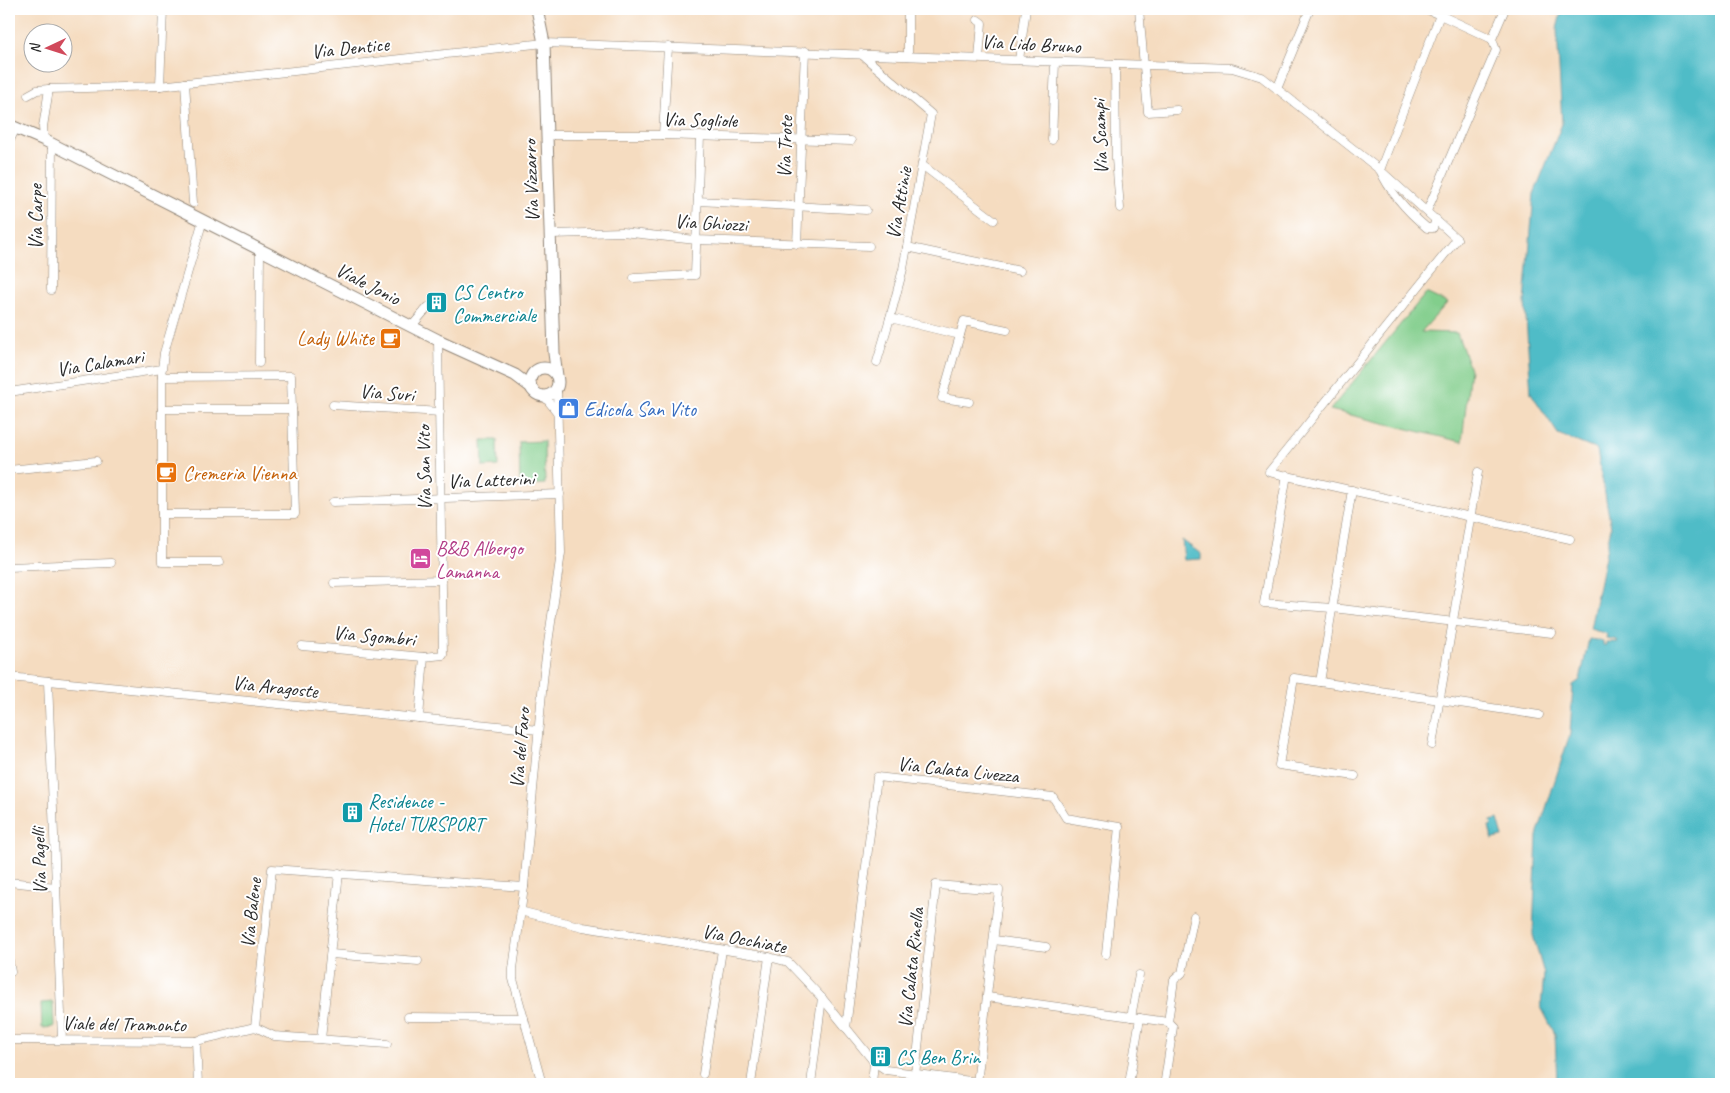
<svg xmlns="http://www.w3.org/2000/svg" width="1730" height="1093" font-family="Caveat,sans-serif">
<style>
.green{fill:#82ce8c;stroke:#567c5c}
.water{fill:#4fbcc7;stroke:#3d7479}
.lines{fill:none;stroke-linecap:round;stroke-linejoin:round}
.street-casing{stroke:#908476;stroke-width:9}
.secondary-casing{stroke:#908476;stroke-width:13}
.street{stroke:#fff;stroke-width:8}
.secondary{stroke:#fff;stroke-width:11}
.labels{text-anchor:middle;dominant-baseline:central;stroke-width:4;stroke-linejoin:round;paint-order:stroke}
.street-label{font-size:20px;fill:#2b2b2b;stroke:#fff}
.culture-label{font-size:20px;fill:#0d838f;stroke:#fff;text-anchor:start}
.food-label{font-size:20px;fill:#c56008;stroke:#fff;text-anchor:end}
.shop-label{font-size:20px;fill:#366cbe;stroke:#fff;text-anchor:start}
.hotel-label{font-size:20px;fill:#b23c85;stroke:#fff;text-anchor:start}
</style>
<rect width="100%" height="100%" fill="#fff"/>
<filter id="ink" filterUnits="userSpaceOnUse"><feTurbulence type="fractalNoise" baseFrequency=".02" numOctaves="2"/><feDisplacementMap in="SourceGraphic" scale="10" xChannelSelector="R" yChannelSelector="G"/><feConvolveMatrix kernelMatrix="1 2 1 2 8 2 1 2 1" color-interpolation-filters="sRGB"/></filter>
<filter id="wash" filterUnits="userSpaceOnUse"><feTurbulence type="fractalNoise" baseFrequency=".0096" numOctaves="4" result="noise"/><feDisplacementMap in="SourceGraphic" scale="20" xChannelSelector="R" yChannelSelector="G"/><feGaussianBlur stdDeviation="1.12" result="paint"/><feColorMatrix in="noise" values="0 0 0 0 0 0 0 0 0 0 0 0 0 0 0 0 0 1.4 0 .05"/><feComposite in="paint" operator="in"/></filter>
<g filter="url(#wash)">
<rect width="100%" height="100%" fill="#f5dcc0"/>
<g class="green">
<polygon points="1426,293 1447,303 1421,332 1457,333 1470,369 1462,442 1330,410"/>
<polygon points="482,440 497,440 498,466 483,467"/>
<polygon points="544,441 545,484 520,485 519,442"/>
<polygon points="53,1002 54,1027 42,1028 41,1003"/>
</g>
<g class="water">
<polygon points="1562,9 1721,9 1721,1084 1557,1084 1555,1034 1541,1007 1544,974 1533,935 1537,836 1570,734 1573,685 1580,680 1589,639 1603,641 1603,645 1606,645 1606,642 1618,642 1617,640 1606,638 1607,634 1590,629 1611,527 1597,450 1558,434 1531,393 1525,302 1534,194 1562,124 1557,29"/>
<polygon points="1182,540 1201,554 1201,559 1184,560"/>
<polygon points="1498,819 1503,837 1492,839 1489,826 1492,825 1491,821"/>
</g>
</g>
<g filter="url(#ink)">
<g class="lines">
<defs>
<g id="street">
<polyline points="1139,9 1148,112 1177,110"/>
<polyline points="1426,9 1440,15 1442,9"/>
<polyline points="978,20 982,23 979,58"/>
<polyline points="1492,39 1505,9"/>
<polyline points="861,54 931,114 903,269 890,318 960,335"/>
<polyline points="908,56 908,9"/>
<polyline points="1019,60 1026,9"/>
<polyline points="1115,64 1116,159 1120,208"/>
<polyline points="185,83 193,203"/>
<polyline points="160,86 163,9"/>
<polyline points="1277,89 1310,9"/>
<polyline points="28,95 37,90 49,89 160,86 544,43 1232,68 1262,77 1380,170 1457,239 1269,472 1570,539"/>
<polyline points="547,135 663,135 851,141"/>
<polyline points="663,135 668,47"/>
<polyline points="44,140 43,127 49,89"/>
<polyline points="1052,140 1055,62"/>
<polyline points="9,142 16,128"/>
<polyline points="922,165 994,220"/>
<polyline points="698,201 866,210"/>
<path d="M1427 211 1496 50 1492 39 1440 15 1380 170C1390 193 1408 212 1427 228H1433L1436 219"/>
<polyline points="552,234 622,232 696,240 869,246"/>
<polyline points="797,244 805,51"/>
<polyline points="907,247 1020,271"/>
<polyline points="634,278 695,275 700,136"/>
<polyline points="51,290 52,144"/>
<polyline points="411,327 428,307"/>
<polyline points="877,362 890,318"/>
<polyline points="259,363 260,250"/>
<polyline points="162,374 162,562 220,562"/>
<polyline points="162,377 291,376 295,514 162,514"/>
<polyline points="9,392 162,369 164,353 203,220"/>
<polyline points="545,397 557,412"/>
<polyline points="969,402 942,398 964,321 1007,330"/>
<polyline points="333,405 440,412"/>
<polyline points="162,409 292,409"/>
<polyline points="9,470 96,461"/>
<polyline points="1287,475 1264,603 1332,608 1552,633"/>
<polyline points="333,502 560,494"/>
<polyline points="9,567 111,563"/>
<polyline points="334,583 442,580"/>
<polyline points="302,646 424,657 443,655 438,340"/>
<polyline points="9,677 538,730"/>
<polyline points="48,681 62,1040"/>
<polyline points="1320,682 1352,490"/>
<polyline points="419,718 424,657"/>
<polyline points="1432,745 1478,472"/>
<polyline points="1355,776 1279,765 1294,678 1539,715"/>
<polyline points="9,882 56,887"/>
<polyline points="520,911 583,927 769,957 788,962 822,998 874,1062 886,1070 978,1082"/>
<polyline points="994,940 1046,947"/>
<polyline points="331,954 418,961"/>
<polyline points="9,961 11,972"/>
<polyline points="987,997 1168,1022 1173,1027 1165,1080"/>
<polyline points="408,1017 524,1018"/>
<polyline points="1131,1017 1139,975"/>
<polyline points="1168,1022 1174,980 1182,973 1194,916"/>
<polyline points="255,1027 272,869 524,887"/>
<polyline points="846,1028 877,777 1053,797 1066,818 1119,827 1106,954"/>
<polyline points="321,1039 339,873"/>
<polyline points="9,1040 196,1041 198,1084"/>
<polyline points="196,1041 255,1027 274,1036 387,1044"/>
<polyline points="703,1074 722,950"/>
<polyline points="542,1084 513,979 513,969 524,887 544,671 561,553 557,390"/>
<polyline points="751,1084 769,957"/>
<polyline points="811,1084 822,998"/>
<polyline points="872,1084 874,1062"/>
<polyline points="914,1084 936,885 999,890 977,1084"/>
<polyline points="1129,1084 1140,1018"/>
</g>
<g id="secondary">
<polyline points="537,9 544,43 554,353 557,376"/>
<polyline points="9,125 44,140 438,340 515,375 531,387"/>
<circle cx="544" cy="382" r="14"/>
</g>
</defs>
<use href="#street" class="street-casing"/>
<use href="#secondary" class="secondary-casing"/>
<use href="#street" class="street"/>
<use href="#secondary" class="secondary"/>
</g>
</g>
<defs>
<symbol id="building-square" viewBox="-11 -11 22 22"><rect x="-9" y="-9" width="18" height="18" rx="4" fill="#0f9aa8" stroke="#fff"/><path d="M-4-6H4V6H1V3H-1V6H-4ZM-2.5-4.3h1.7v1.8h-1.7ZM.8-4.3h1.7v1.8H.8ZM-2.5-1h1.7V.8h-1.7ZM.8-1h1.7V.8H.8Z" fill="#fff"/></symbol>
<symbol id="cafe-square" viewBox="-11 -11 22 22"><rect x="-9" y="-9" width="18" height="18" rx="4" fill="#e8710a" stroke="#fff"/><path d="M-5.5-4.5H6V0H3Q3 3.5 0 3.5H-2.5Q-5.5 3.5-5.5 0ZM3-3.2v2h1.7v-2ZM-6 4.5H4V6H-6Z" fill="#fff"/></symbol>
<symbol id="shop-square" viewBox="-11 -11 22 22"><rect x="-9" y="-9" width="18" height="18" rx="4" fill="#3f7fe0" stroke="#fff"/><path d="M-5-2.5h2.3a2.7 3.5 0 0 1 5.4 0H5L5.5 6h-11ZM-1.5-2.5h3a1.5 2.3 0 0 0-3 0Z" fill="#fff"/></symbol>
<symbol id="hotel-square" viewBox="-11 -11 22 22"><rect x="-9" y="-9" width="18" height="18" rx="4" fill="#d1479c" stroke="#fff"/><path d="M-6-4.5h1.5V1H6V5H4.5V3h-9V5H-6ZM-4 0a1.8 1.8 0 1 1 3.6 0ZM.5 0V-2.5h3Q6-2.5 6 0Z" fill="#fff"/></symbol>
</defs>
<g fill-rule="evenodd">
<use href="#building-square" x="424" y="290" width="25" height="25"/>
<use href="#cafe-square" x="378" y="326" width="25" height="25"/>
<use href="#shop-square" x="556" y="396" width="25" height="25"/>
<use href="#cafe-square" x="154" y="460" width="25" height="25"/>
<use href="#hotel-square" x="408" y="546" width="25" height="25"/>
<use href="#building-square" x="340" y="800" width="25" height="25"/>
<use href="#building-square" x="868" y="1044" width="25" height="25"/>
</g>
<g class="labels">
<g class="street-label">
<text transform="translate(1031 44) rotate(3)">Via Lido Bruno</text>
<text transform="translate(350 48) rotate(-6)">Via Dentice</text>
<text transform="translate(700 120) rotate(1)">Via Sogliole</text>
<text transform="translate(1100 137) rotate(-92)">Via Scampi</text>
<text transform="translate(785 147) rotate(-88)">Via Trote</text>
<text transform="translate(531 181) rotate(-92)">Via Vizzarro</text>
<text transform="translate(899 203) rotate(-80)">Via Attinie</text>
<text transform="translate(35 217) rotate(-90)">Via Carpe</text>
<text transform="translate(711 223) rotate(3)">Via Ghiozzi</text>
<text transform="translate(368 284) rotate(27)">Viale Jonio</text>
<text transform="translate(100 363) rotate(-9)">Via Calamari</text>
<text transform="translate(387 393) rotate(4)">Via Suri</text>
<text transform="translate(424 468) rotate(-91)">Via San Vito</text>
<text transform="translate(491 480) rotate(-2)">Via Latterini</text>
<text transform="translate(374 636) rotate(5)">Via Sgombri</text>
<text transform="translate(275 687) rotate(6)">Via Aragoste</text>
<text transform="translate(520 748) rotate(-85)">Via del Faro</text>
<text transform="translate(958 770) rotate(6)">Via Calata Livezza</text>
<text transform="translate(39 861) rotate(-92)">Via Pagelli</text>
<text transform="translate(251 913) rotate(-84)">Via Balene</text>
<text transform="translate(744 939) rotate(11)">Via Occhiate</text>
<text transform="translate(911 968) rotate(-84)">Via Calata Rinella</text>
<text transform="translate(124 1024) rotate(1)">Viale del Tramonto</text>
</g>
<g class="culture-label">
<text x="453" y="292">CS Centro<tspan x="453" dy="23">Commerciale</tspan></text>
<text x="368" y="801">Residence -<tspan x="368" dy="23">Hotel TURSPORT</tspan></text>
<text x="896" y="1057">CS Ben Brin</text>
</g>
<g class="food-label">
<text x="374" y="338">Lady White</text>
<text x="183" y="473" text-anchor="start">Cremeria Vienna</text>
</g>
<g class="shop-label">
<text x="584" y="409">Edicola San Vito</text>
</g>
<g class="hotel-label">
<text x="436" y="548">B&amp;B Albergo<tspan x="436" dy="23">Lamanna</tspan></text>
</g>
</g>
<rect width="1730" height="1093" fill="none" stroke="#fff" stroke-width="30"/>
<g transform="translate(48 48) rotate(266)"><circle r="24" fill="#ffffff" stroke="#aaaaaa"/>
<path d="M0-4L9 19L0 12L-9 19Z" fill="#d1495b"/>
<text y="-8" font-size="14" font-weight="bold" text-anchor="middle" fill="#2b2b2b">N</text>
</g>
</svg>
